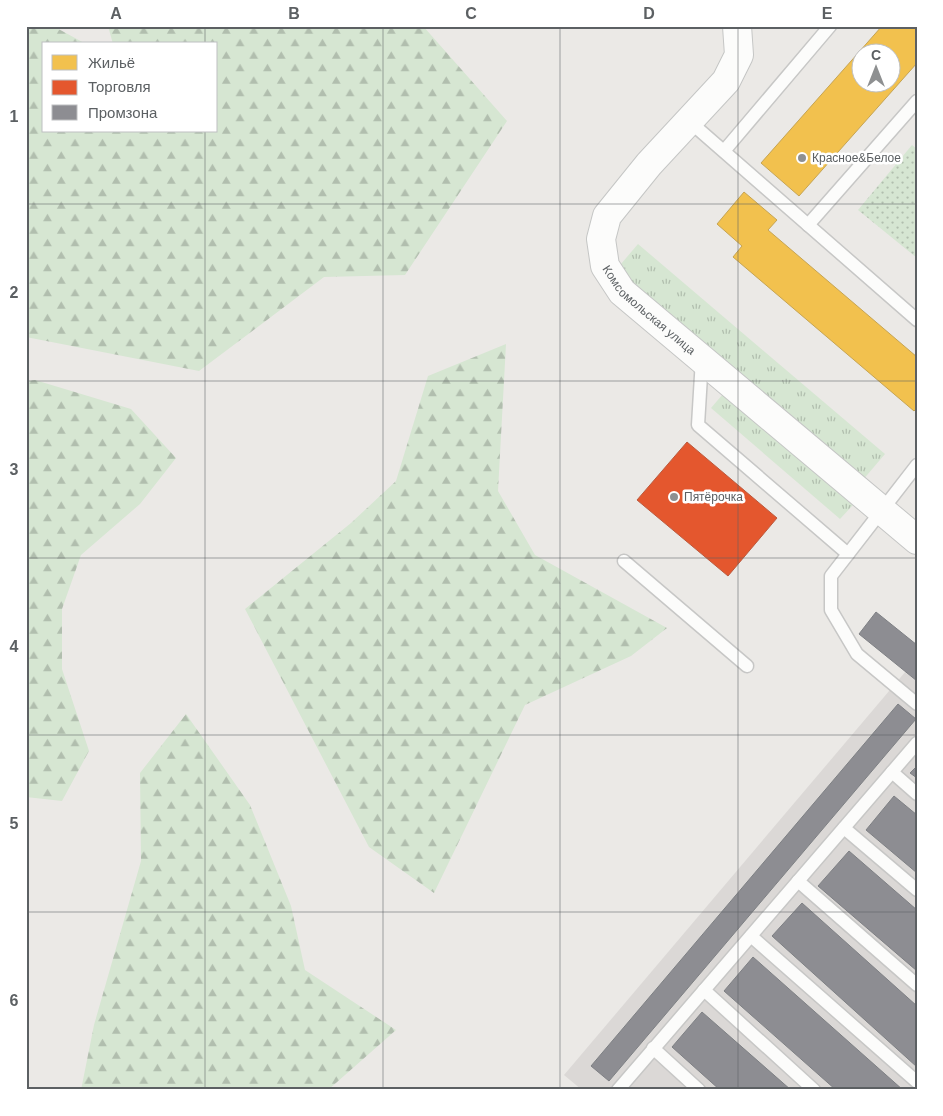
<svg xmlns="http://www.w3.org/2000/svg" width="943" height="1116" font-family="Arial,sans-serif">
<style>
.industrial{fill:#dbd8d6}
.grass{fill:url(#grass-tufts)}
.forest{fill:url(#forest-firs)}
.park{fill:url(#park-dots)}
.homes{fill:#f2c14e;stroke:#c5a454;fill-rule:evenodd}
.shops{fill:#e4572e;stroke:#bb5a3e}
.industry{fill:#8d8d92;stroke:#7e8084}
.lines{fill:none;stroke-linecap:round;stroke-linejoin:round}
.lane-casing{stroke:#c7c7c6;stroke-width:15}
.secondary-casing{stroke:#c5c6c5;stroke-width:30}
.lane{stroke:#fcfcfb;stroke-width:12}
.secondary{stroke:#fcfcfb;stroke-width:28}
.grid{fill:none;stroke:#5c6063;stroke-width:1;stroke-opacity:0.55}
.poi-dot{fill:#8e9091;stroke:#fff;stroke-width:2}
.labels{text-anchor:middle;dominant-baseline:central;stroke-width:5;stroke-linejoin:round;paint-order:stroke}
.poi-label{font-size:12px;fill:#5c6063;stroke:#fff;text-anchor:start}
.street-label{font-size:12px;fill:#5c6063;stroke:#fff}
.neatline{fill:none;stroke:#5c6063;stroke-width:2}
.grid-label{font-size:16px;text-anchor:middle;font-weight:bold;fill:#5c6063}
</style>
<defs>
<pattern id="grass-tufts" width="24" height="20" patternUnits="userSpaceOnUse" patternTransform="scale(1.25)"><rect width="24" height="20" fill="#d6e6d2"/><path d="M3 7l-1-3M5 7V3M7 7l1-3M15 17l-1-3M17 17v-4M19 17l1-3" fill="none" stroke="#b1beae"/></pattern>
<pattern id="forest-firs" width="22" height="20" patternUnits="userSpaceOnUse" patternTransform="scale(1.25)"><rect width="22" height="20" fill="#d6e6d2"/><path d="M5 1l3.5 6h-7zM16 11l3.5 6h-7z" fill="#b1beae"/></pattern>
<pattern id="park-dots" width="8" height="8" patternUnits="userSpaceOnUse" patternTransform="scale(1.25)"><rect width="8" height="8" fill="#d6e6d2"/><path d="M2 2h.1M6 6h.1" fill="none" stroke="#b1beae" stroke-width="1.8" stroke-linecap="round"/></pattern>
</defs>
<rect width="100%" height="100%" fill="#ebe9e6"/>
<polygon class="industrial" points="917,658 917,1090 582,1090 564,1075"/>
<g class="grass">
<polygon points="638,244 885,454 862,481 615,271"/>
<polygon points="723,394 853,505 840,519 711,408"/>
</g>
<g class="forest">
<polygon points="26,26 53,26 86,44 44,44 44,131 216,131 216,44 113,44 108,26 423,26 507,121 405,275 324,277 199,371 26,337"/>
<polygon points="506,344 498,491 535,555 667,628 631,656 525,705 434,893 369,847 245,609 351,523 396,481 428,376"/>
<polygon points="35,380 131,409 176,458 140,504 81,555 62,609 62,669 89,751 62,801 26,797 26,381"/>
<polygon points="186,714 250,805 291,906 305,970 396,1030 328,1090 81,1090 94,1025 141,861 140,773"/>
</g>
<polygon class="park" points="912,145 917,149 917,258 858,210"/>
<g class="homes">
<path d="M882 26H917V63L799 196 761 163ZM860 52H890V82H860Z"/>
<polygon points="744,192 777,220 768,230 917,357 917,408 914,411 733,257 742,246 717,224"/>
</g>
<polygon class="shops" points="687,442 777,518 728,576 637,500"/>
<g class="industry">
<polygon points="876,612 917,645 917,681 859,634"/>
<polygon points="898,704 916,719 609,1081 591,1066"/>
<polygon points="917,766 917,778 910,773"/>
<polygon points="894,796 917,815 917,873 866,830"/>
<polygon points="849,851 917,910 917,971 818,886"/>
<polygon points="802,903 917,1006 917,1067 772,936"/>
<polygon points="753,957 903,1090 836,1090 724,991"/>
<polygon points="702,1012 791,1090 720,1090 672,1047"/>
</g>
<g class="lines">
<defs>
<g id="lane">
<polyline points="689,121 917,320"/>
<polyline points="724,151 830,26"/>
<polyline points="808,225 917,101"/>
<polyline points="702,359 698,425 848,554"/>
<polyline points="917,465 831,576 831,610 857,654 917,704"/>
<polyline points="624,561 747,666"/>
<polyline points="892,772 917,794"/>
<polyline points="844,828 917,890"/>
<polyline points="798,881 917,985"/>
<polyline points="751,936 917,1082"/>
<polyline points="704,990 814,1090"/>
<polyline points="653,1048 699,1090"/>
<polyline points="618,1090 917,743"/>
</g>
<g id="secondary">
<path id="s1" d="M737 26 739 55 726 81 649 164 607 216 601 239 605 266 622 292 917 540"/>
</g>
</defs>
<use href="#lane" class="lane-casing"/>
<use href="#secondary" class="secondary-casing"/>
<use href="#lane" class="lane"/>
<use href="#secondary" class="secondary"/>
</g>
<path class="grid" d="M205 26V44M383 26V1090M560 26V1090M738 26V1090M205 131V1090M26 204H917M26 381H917M26 558H917M26 735H917M26 912H917"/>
<g class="poi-dot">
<circle cx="802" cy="158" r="5"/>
<circle cx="674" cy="497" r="5"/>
</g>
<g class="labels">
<g class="poi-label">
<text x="812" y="158">Красное&amp;Белое</text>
<text x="684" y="497">Пятёрочка</text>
</g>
<g class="street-label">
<text stroke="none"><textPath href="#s1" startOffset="352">Комсомольская улица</textPath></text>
</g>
</g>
<rect width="943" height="1116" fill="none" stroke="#ffffff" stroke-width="55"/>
<rect x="42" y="42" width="175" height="90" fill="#ffffff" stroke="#bebfc1"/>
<rect x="52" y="55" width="25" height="15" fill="#f2c14e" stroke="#bebfc1"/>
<text x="88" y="68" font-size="15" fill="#5c6063">Жильё</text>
<rect x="52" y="80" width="25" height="15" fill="#e4572e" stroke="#bebfc1"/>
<text x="88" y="92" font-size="15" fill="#5c6063">Торговля</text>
<rect x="52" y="105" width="25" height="15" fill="#8d8d92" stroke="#bebfc1"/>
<text x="88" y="118" font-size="15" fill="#5c6063">Промзона</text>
<g transform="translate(876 68)"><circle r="24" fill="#ffffff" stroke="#bebfc1"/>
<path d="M0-4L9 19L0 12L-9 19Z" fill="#8e9091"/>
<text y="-8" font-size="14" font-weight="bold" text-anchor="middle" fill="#5c6063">С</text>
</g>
<rect x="28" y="28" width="888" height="1060" class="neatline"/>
<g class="grid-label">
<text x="116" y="19">A</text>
<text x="294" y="19">B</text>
<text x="471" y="19">C</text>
<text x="649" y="19">D</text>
<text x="827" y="19">E</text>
<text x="14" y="122">1</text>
<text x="14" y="298">2</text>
<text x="14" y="475">3</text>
<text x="14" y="652">4</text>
<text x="14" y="829">5</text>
<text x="14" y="1006">6</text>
</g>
</svg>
